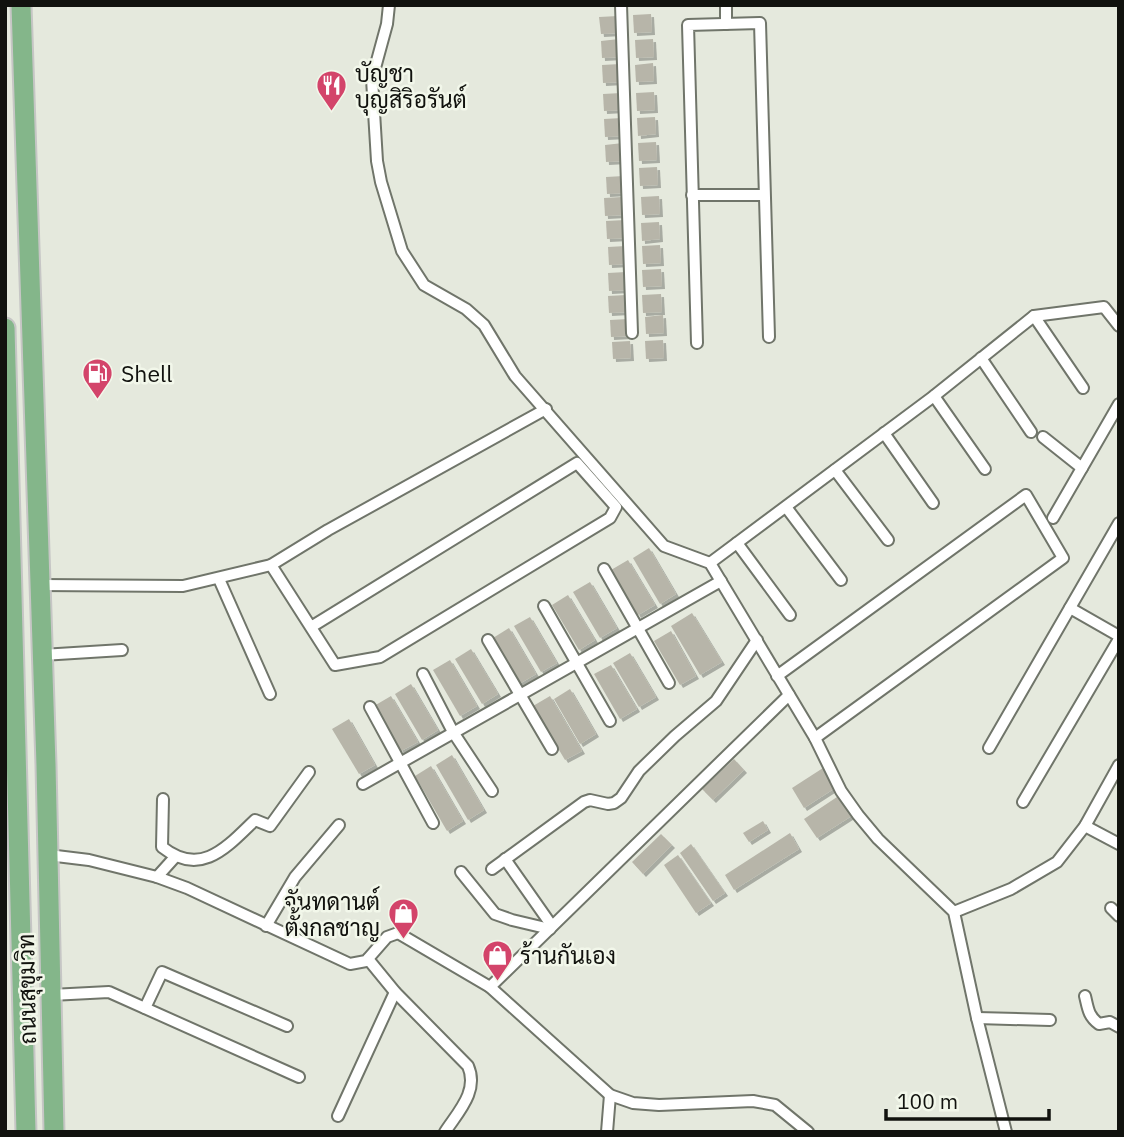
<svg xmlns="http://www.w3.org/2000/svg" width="1124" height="1137" font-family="'IBM Plex Sans',Sarabun,sans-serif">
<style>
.building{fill:#b7b5a9;filter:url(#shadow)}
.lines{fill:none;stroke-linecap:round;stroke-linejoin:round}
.minor-casing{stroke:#70756a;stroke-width:14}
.trunk-casing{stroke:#c6c6c5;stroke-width:23}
.minor{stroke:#fff;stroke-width:10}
.trunk{stroke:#84b68a;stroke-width:19}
.labels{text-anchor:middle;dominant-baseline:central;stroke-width:5;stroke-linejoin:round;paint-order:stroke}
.poi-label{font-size:23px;fill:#11120e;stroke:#f2f7ea;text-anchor:start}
.street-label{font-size:23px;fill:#11120e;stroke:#f2f7ea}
</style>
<defs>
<filter id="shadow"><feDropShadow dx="3" dy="3" stdDeviation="0" flood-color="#0004"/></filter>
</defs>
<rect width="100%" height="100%" fill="#e5e9dd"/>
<g class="building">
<polygon points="651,14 652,32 634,33 633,15"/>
<polygon points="618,16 619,33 601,34 599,17"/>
<polygon points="619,39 620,57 602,58 601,41"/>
<polygon points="653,39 654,57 636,58 635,40"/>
<polygon points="653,63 654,81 636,82 635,65"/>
<polygon points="620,64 621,82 603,83 602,65"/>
<polygon points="654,92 655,110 637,111 636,93"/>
<polygon points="621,93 622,110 604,111 603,94"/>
<polygon points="655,117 656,134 638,136 637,118"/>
<polygon points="622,118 623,136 605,137 604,119"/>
<polygon points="656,142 657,160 639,161 638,143"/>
<polygon points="623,143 624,161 606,162 605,145"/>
<polygon points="657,167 658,185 640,186 639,168"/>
<polygon points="624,176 625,193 607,194 606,177"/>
<polygon points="659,196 660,214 642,215 641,197"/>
<polygon points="622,197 623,215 605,216 604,198"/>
<polygon points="625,220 626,238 607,239 606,221"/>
<polygon points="659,222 660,239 642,241 641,223"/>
<polygon points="660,245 661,263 643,264 642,246"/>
<polygon points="626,246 627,264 609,265 608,247"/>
<polygon points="661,269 662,286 643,287 642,270"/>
<polygon points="626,272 627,290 609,291 608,273"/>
<polygon points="661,294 662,312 643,313 642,295"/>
<polygon points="626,295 627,312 609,313 608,296"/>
<polygon points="663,315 664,333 646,334 645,317"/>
<polygon points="628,319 629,336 611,337 610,320"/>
<polygon points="663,340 664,358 646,359 645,341"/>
<polygon points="630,341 631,358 613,359 612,342"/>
<polygon points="649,548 676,594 660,604 633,558"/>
<polygon points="628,560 655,605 638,615 611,570"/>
<polygon points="590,582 617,628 600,638 573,592"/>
<polygon points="568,595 595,640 579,650 552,605"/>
<polygon points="692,613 722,662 700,675 671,626"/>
<polygon points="530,617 557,663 541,672 514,626"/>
<polygon points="509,628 536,674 519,684 493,638"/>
<polygon points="671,631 696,676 680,685 654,641"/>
<polygon points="471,649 498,694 482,704 455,659"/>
<polygon points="630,653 656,697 639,707 613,663"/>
<polygon points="450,660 477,706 460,716 433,670"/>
<polygon points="611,665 637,709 620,719 594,674"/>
<polygon points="411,684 438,730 422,740 395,694"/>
<polygon points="570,689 596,734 580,744 554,699"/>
<polygon points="391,696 418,742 401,751 374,706"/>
<polygon points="550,696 582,751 565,760 533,706"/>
<polygon points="349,719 375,765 359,774 332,729"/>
<polygon points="452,755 484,810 468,820 436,765"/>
<polygon points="734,759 744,770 713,800 702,789"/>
<polygon points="431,766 463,821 447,831 415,776"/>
<polygon points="823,768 835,788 804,808 792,788"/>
<polygon points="840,795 853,815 817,838 804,819"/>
<polygon points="763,821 768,830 749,842 743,833"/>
<polygon points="790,833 799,849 734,890 725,875"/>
<polygon points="661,834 672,845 643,874 632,862"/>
<polygon points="691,844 725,893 713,901 680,853"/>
<polygon points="678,855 711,903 696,913 664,865"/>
</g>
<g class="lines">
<defs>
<g id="minor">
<polyline points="389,5 387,24 372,79 377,161 381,182 402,251 424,285 466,309 484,325 515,376 664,546 710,563 815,738 841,791 858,815 878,839 954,912 977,1018 1006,1132"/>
<polyline points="621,5 632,333"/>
<polyline points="726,5 726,24"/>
<polyline points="692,195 764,195"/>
<polyline points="1034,316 1083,388"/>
<polyline points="697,343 688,25 760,23 769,337"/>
<polyline points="981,358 1031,432"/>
<polyline points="934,396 985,469"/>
<polyline points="884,433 933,503"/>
<polyline points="1043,437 1082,468"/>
<polyline points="835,470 888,540"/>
<polyline points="786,507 841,580"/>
<polyline points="1053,518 1119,404"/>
<polyline points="737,543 790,615"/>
<polyline points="710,563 934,396 1034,316 1104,307 1119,326"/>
<polyline points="271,565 335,665 380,657 610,518 616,507 577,463 311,627"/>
<polyline points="604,569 669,683"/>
<polyline points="219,579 270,694"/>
<polyline points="40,585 183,586 271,565 328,530 546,409"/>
<polyline points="544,606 610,721"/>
<polyline points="1070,608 1119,636"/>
<polyline points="488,640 552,749"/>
<polyline points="42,655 122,650"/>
<polyline points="423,674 453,732 492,791"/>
<polyline points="777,676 1026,495 1063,558 815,738"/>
<polyline points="370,707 433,823"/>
<polyline points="989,748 1119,523"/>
<polyline points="363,784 721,581"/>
<path d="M163 799 162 847C201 878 227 847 255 820L270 826 309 772"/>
<polyline points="1023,802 1119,639"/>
<polyline points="1085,826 1119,844"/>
<polyline points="48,855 89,860 157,877 187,888 350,964 366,961 387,937 398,933 490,987 610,1095 633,1103 659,1105 753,1101 775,1105 808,1132"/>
<polyline points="505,859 552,926"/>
<polyline points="492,869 584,802 590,800 608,804 614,803 621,798 639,771 675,736 716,701 757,640"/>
<polyline points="461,872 495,914 512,920 550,929"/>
<polyline points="157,877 175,857"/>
<polyline points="1111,908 1119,916"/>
<polyline points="954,912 1011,889 1057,862 1085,826 1119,765"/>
<polyline points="266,926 295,877 339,825"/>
<path d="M368 959 395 992 468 1066C479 1091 458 1112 445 1132"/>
<polyline points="490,987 789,695"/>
<polyline points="51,995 109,992 299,1077"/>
<path d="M1085 996C1088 1008 1088 1016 1099 1024L1110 1022 1119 1027"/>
<polyline points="145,1008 162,972 287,1026"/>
<polyline points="977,1018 1050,1020"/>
<polyline points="338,1116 395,992"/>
<polyline points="607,1132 610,1095"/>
</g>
<g id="trunk">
<polyline points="21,5 46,765 54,1132"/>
<polyline points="5,328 26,1132"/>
</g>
</defs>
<use href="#minor" class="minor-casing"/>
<use href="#trunk" class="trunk-casing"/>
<use href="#minor" class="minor"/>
<use href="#trunk" class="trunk"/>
</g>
<defs>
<symbol id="restaurant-pin" viewBox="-11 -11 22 30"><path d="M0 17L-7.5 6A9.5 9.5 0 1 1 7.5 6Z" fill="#d3446a" stroke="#f2f7ea"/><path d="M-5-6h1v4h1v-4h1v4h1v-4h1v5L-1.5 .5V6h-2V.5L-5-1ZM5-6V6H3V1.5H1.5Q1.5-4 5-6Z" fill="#fff"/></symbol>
<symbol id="fuel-pin" viewBox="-11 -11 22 30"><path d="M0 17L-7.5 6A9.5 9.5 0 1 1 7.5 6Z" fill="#d3446a" stroke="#f2f7ea"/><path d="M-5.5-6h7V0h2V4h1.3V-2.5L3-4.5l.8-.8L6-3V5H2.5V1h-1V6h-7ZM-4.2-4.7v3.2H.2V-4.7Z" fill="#fff"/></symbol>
<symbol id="shop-pin" viewBox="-11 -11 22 30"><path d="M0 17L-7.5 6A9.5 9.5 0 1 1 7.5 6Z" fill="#d3446a" stroke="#f2f7ea"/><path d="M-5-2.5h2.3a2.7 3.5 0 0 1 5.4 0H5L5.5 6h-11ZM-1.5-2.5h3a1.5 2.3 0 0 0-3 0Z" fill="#fff"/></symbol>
</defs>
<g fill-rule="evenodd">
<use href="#restaurant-pin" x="314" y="68" width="35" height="47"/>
<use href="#fuel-pin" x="80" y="356" width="35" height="47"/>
<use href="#shop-pin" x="386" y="896" width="35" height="47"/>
<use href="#shop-pin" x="480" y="938" width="35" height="47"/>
</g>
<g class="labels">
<g class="poi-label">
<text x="355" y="73">บัญชา<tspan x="355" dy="26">บุญสิริอรันต์</tspan></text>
<text x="121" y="373">Shell</text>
<text x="380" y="901" text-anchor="end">จันทดานต์<tspan x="380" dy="26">ตั้งกลชาญ</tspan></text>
<text x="520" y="955">ร้านกันเอง</text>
</g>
<g class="street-label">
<text transform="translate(26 989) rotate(-91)">ถนนสุขุมวิท</text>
</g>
</g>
<rect width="1124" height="1137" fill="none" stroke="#11120e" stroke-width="14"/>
<path d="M886 1109v10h163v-10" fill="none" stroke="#11120e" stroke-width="3.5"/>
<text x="897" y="1109" font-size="21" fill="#11120e" stroke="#f2f7ea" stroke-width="5" paint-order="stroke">100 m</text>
</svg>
